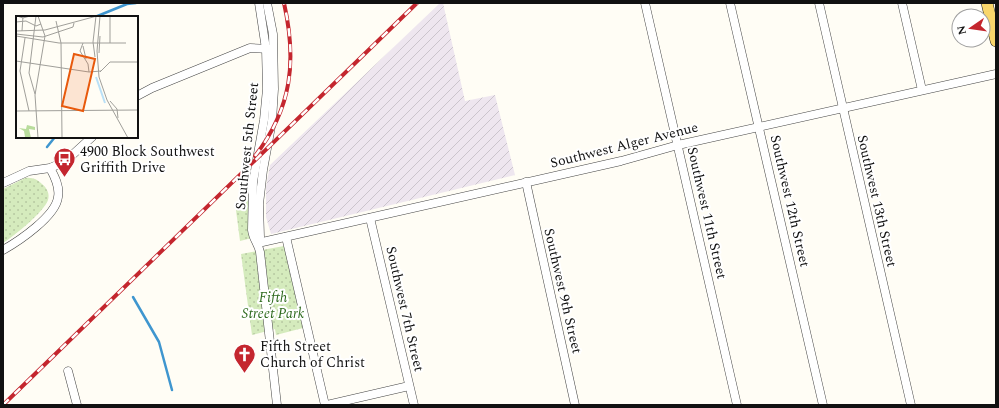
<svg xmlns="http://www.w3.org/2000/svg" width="999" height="408" font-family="Spectral,serif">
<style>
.industrial{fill:url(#industrial-furrows)}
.green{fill:url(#green-dots)}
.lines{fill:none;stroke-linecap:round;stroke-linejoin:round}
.stream{stroke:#3f96cf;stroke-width:2.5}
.minor-casing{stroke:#444;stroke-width:9}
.major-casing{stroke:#222;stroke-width:12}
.minor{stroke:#fff;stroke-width:8}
.major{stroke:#f9d66b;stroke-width:11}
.rail-casing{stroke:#c4262e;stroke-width:4}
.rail{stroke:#fff;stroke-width:2.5;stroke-dasharray:8;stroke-linecap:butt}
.labels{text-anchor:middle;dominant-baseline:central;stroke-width:4;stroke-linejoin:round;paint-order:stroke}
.street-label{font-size:14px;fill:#111;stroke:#fff}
.poi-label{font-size:14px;fill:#111;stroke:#fff;text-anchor:start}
.park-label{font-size:14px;font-style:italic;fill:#2f6b1f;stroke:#fff}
.inset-river{fill:none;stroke:#b9e0f7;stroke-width:2}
.inset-road{fill:none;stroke:#a09f9a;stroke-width:1}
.view{fill:#e8590c;fill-opacity:0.15;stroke:#e8590c;stroke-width:2}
.inset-edge{fill:none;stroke:#111;stroke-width:2}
</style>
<defs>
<pattern id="industrial-furrows" width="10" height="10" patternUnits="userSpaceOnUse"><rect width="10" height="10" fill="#eee6ef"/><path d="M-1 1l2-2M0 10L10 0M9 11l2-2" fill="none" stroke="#cbc4cc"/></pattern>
<pattern id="green-dots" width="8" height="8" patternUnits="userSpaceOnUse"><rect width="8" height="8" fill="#d5ebbd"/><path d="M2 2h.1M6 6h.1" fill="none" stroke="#b6c8a1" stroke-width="1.8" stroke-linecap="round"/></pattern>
</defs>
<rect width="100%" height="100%" fill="#fffdf5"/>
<polygon class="industrial" points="440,3 443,3 465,101 495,95 515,175 271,234 266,217 266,187 270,165"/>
<g class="green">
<path d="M25 178C32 177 37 179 42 184 47 188 50 194 48 200 44 212 14 236 3 243V189Z"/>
<polygon points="253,193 264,235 240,241 236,210"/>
<polygon points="284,246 303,328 276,335 275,329 252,335 241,254"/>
</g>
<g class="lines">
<g class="stream">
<polyline points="95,17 127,4 136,3"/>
<polyline points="47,147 55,137"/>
<polyline points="133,297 159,342 172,390"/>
</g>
<defs>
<g id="minor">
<path d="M259 3 266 49 267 89 264 120 253 182 252 230C253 239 258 243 260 252L277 405"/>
<polyline points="645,3 737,405"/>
<polyline points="730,3 823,405"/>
<polyline points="819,3 911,405"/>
<polyline points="902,3 922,90"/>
<polyline points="137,96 152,88 250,48 271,49"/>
<polyline points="526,182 575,405"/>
<polyline points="3,183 29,171 50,168 59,164 70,157 92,137"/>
<polyline points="370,218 414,405"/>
<polyline points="286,237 325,405"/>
<polyline points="258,243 621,161 678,145 996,74"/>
<polyline points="258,243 260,237 259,204 263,170 272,121 274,89 273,34 267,3"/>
<path d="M3 250C19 241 56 216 58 197 60 187 55 177 50 168"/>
<polyline points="68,371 77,405"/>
<polyline points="327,405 409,386"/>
</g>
<polyline id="major" points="987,3 996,41"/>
</defs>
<use href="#minor" class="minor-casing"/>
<use href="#major" class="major-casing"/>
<use href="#minor" class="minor"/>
<use href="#major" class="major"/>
<defs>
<g id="rail">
<path d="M255 156C292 108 297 61 284 3"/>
<polyline points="3,405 417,3"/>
</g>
</defs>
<use href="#rail" class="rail-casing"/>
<use href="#rail" class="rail"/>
</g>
<defs>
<symbol id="bus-pin" viewBox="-11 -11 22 30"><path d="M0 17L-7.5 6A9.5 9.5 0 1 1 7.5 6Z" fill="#c4262e" stroke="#fff"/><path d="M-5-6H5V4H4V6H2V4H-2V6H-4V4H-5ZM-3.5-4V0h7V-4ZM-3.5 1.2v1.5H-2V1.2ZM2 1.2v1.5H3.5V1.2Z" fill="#fff"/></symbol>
<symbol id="church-pin" viewBox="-11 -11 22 30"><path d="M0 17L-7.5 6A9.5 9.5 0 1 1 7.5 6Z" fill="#c4262e" stroke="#fff"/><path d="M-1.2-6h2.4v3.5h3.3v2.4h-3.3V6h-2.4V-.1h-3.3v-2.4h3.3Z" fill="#fff"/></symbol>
</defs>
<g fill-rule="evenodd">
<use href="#bus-pin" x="52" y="146" width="25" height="34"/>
<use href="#church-pin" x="232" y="342" width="25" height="34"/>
</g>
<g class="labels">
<g class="street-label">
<text transform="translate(624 145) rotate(-14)">Southwest Alger Avenue</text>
<text transform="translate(247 146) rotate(-84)">Southwest 5th Street</text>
<text transform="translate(790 201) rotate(77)">Southwest 12th Street</text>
<text transform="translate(877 201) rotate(77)">Southwest 13th Street</text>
<text transform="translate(707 213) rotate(77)">Southwest 11th Street</text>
<text transform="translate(563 291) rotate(77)">Southwest 9th Street</text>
<text transform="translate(405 309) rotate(77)">Southwest 7th Street</text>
</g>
<g class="poi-label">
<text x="80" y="151">4900 Block Southwest<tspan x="80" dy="16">Griffith Drive</tspan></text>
<text x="260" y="346">Fifth Street<tspan x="260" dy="16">Church of Christ</tspan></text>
</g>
<g class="park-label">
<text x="273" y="297">Fifth<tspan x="273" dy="16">Street Park</tspan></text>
</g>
</g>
<g transform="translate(16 16)">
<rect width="122" height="122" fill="#fffdf5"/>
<path d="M11 109 19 111V114L13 113 15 122H6L9 121 8 115 3 112 10 113Z" fill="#b9dc9c"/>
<path class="inset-river" d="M80 61 89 87"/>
<path class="inset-road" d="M1 0 7 2 14 0M84 0 81 35 83 61 91 84 112 122M40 5 45 27M0 6 10 5 20 10 25 8M0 15 29 14 81 0M6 15 7 0M0 18 27 21 57 11 58 7M0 20 43 27H110M9 22 4 55 13 95M45 27 46 122M67 27 64 35 72 48 73 56M94 27V0M67 30 70 43M83 37 84 20M79 41 77 26 80 0M0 45 73 56 85 55M84 56 94 46H122M19 78 13 57 20 0M94 85 101 93 102 102M0 95 122 94M22 122 19 79 29 20 22 0"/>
<path class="view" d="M58 38 79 43 67 95 46 90Z"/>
<rect width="122" height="122" class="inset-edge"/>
</g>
<rect width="999" height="408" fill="none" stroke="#111111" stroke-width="8"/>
<g transform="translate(971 28) rotate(257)"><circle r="19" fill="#ffffff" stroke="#a0a0a0"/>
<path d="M0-3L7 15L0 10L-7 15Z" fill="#c4262e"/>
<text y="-6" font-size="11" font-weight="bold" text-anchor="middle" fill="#111111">N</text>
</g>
</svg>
